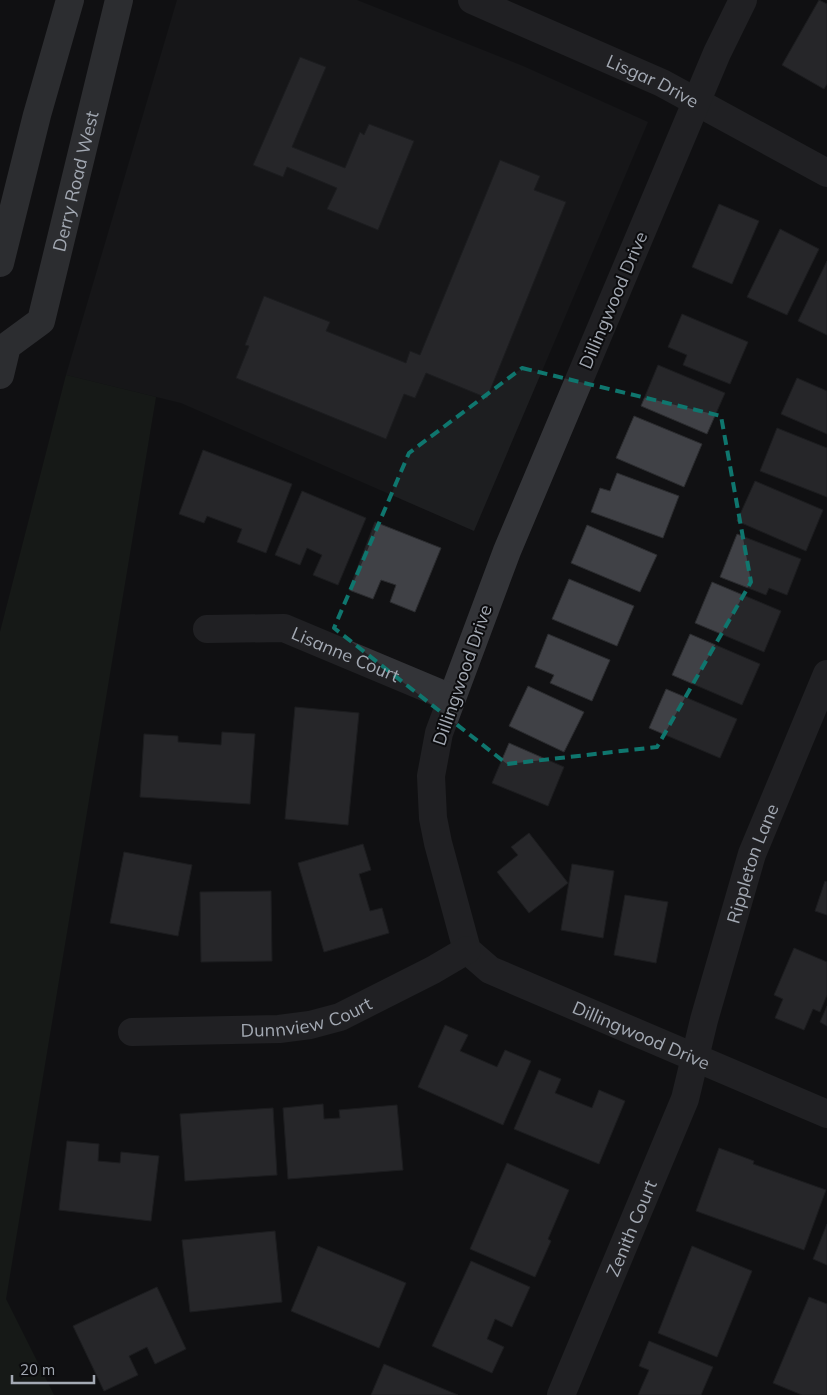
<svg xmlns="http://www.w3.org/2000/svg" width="827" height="1395" font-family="Mulish,sans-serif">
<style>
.built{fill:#1d1e20}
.green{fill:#1e251e}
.building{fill:#404146;stroke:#2b2c2f}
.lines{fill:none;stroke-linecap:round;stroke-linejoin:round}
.minor{stroke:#333438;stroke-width:28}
.major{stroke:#4f5156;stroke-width:28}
.marked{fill:none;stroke:#0f766e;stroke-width:4;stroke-dasharray:10 6;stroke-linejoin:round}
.labels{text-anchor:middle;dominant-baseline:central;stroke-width:4;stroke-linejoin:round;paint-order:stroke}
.street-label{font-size:18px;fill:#a3a9b3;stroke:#0c0c0e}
</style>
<rect width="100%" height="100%" fill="#111113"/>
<polygon class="built" points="177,0 357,0 523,66 648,122 474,531 181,403 66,375"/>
<polygon class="green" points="66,375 156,397 6,1299 54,1395 0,1395 0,632"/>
<g class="building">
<polygon points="819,0 827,4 827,84 824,89 782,65"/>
<polygon points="300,57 326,67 292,147 345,168 360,132 364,135 369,124 414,141 378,230 327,209 337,188 287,167 283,177 253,165"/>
<polygon points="500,160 540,176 534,190 566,202 487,398 426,373 415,398 404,394 386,439 236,378 249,346 245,345 264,296 330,322 326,331 406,363 410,351 420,355"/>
<polygon points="719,204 759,221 732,284 692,267"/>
<polygon points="780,229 819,249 787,315 747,297"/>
<polygon points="827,261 827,335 798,321"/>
<polygon points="682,314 748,342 730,384 683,365 687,355 668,347"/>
<polygon points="658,365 725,393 707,434 641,406"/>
<polygon points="797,378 827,391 827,434 781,414"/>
<polygon points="634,416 702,444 684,487 616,458"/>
<polygon points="777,428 827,448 827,497 760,471"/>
<polygon points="203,450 292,484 266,553 237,542 242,529 207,516 204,523 179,514"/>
<polygon points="617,473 679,496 663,538 591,512 600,488 610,491"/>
<polygon points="755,481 823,510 806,551 737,521"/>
<polygon points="302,491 366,518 338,585 313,575 322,555 307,548 300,565 275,555"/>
<polygon points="375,522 441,548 415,612 390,602 396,585 381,580 373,599 349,590"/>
<polygon points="587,525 657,555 640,592 571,563"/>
<polygon points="737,534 801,559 787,595 769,588 766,595 720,577"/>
<polygon points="569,579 634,606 617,646 552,619"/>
<polygon points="712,582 781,611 764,652 695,623"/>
<polygon points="548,634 610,660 592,701 550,683 554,675 535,667"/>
<polygon points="690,634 760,664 742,705 672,675"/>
<polygon points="528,686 584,712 564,752 509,726"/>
<polygon points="666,689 737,719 720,758 649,728"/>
<polygon points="295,707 359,713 348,825 285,819"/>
<polygon points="222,732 255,734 250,804 140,797 144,734 178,736 178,742 221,745"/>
<polygon points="509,743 564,767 548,806 492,783"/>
<polygon points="529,833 568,883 529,913 497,872 518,855 511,847"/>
<polygon points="363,844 371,870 359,874 370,911 382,908 389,933 324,952 298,863"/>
<polygon points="124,852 192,865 178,936 110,923"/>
<polygon points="572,864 614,871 603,938 561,930"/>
<polygon points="825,881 827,882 827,915 815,911"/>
<polygon points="271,891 272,961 201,962 200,892"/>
<polygon points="625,895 668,902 656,963 614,955"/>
<polygon points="794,948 827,962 827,995 820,1012 813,1009 804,1030 775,1018 783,999 774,995"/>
<polygon points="827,1006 827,1026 820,1022"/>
<polygon points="445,1025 468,1035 460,1051 497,1067 505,1050 531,1061 503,1125 418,1087"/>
<polygon points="539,1070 561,1079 555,1093 592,1108 599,1090 625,1101 599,1164 514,1129"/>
<polygon points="323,1104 324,1119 340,1118 339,1110 397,1105 403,1170 288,1179 283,1108"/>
<polygon points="273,1108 277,1175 185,1181 180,1114"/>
<polygon points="67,1141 99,1144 98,1161 120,1163 121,1152 159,1156 151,1221 59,1210"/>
<polygon points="719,1148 754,1161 753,1164 826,1190 804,1250 696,1211"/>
<polygon points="507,1163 569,1190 548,1239 551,1241 535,1277 470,1249"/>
<polygon points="827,1224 827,1265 813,1259"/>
<polygon points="275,1231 282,1302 190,1312 182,1240"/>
<polygon points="318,1246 406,1283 379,1348 291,1311"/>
<polygon points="692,1246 752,1271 717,1357 658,1333"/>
<polygon points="471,1261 530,1287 512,1327 495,1319 487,1339 504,1347 492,1373 432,1346"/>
<polygon points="157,1287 186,1349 155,1364 147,1347 129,1356 138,1375 104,1391 73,1326"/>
<polygon points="809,1297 827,1304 827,1395 802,1395 773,1383"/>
<polygon points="649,1341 713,1367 701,1395 638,1395 649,1370 639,1366"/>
<polygon points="384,1364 458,1395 371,1395"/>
</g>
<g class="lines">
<g class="minor">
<path id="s1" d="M472 0 662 83 827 173"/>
<path id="s2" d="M743 0 717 53 507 551 439 733 431 776 433 818 438 843 467 950 490 970 827 1114"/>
<path id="s3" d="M207 629 284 628 451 698"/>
<path id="s4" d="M132 1032 279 1029 310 1025 340 1017 433 970 467 950"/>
<path id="s5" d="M561 1395 685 1099 704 1020 752 854 827 674"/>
</g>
<g class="major">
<polyline points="0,263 37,115 70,0"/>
<path id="s6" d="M0 375 7 346 41 321 119 0"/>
</g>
</g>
<path d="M0 0H827V1395H0ZM522 368 721 416 751 582 657 747 507 764 334 628 409 453Z" fill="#111113" fill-opacity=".55" fill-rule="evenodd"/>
<path class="marked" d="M522 368 721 416 751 582 657 747 507 764 334 628 409 453Z"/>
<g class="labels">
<g class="street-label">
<text stroke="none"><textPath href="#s1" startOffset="198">Lisgar Drive</textPath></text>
<text stroke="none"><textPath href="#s6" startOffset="216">Derry Road West</textPath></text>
<text transform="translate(613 300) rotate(-67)">Dillingwood Drive</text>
<text stroke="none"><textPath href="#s3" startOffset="144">Lisanne Court</textPath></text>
<text transform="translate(462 675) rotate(-71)">Dillingwood Drive</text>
<text stroke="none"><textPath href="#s5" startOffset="566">Rippleton Lane</textPath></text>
<text stroke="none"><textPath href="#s4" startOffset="176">Dunnview Court</textPath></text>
<text stroke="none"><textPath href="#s2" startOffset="1211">Dillingwood Drive</textPath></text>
<text stroke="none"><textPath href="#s5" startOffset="181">Zenith Court</textPath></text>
</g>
</g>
<path d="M12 1375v8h82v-8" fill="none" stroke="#a3a9b3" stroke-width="2.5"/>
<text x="20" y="1375" font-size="15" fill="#a3a9b3" stroke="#0c0c0e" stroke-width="4" paint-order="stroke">20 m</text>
</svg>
